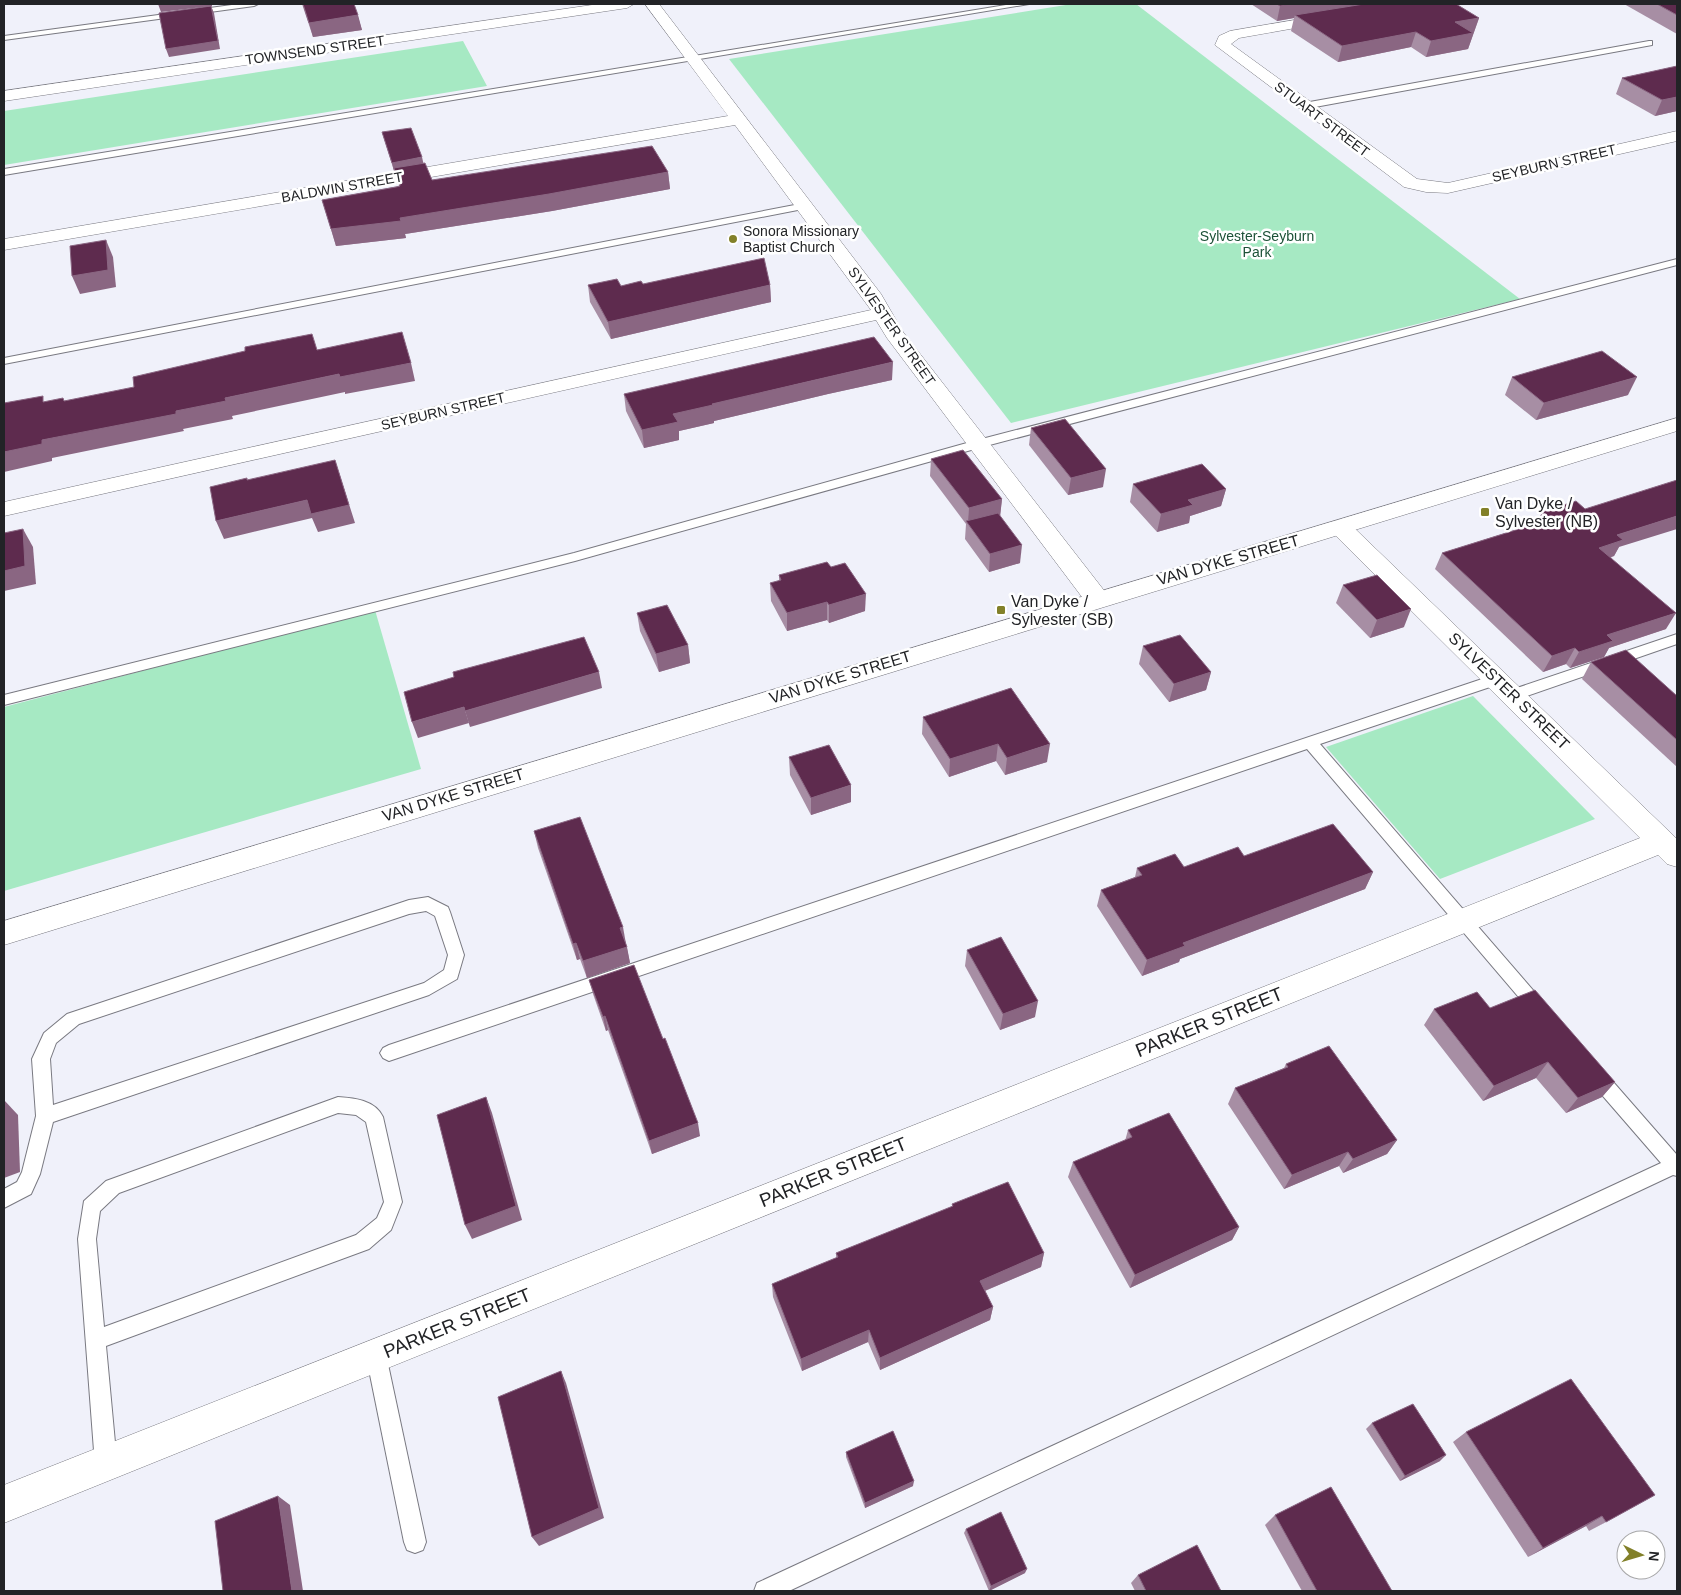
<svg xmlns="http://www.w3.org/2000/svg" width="1681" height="1595" font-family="Arial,sans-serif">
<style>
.green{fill:#a6e9c3}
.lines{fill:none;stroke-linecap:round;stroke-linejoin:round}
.lane-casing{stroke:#797981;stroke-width:2}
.street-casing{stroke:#797981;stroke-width:1}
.secondary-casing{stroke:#797981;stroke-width:1}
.lane{fill:#fff;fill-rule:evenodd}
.street{fill:#fff;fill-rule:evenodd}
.secondary{fill:#fff;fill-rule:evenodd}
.wall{fill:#a78ea4}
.shaded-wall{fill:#8a6682}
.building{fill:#5e2b4e;stroke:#8a6682}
.poi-dot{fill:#828029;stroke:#fff;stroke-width:2}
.labels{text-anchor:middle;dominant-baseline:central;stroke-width:5;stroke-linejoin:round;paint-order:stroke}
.far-street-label{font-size:14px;fill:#222326;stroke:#fff}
.far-poi-label{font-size:14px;fill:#222326;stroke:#fff;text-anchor:start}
.far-park-label{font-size:14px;fill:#1c5137;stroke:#fff}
.poi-label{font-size:16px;fill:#222326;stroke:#fff;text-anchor:start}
.street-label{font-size:16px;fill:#222326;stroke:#fff}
.near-street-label{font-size:19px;fill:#222326;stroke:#fff}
</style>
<rect width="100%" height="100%" fill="#f0f1fa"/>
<g class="green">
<polygon points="1072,4 1136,4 1520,299 1011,423 729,59"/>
<polygon points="463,41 487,86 4,165 4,111"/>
<polygon points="375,610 421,769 4,891 4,707"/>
<polygon points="1473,696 1595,819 1440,879 1326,747"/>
</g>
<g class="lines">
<defs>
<g id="lane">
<polygon points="239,4 258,4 254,6 4,40 4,36"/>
<polygon points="1012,4 1029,4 4,175 4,169"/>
<polygon points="1649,41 1652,41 1652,45 1304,109 1300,106 1304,103"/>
<polygon points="805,203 808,204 808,208 4,364 4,358"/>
<polygon points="1677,259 1677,265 982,447 575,561 4,705 4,695 574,553 974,441"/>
<polygon points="1677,634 1677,644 1518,699 1508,699 1506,695 1508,691"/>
<polygon points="1497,674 1504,679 1502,683 1320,744 1545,1004 1547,1009 1545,1014 1539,1016 1533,1014 1307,749 389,1061 383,1058 380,1053 383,1048 389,1045"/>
<path d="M428 897 448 907 450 912 464 955 457 979 429 995 53 1122 40 1174 31 1194 4 1208V1189L17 1182 22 1172 36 1116 32 1059 44 1033 67 1014 409 900ZM426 911 435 916 448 955 444 970 424 983 53 1105 50 1059 56 1043 79 1024 409 914Z"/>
<polygon points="1595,1066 1601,1068 1677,1155 1677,1176 1673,1175 789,1591 754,1591 757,1583 1661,1163 1589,1080 1586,1074 1589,1068"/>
<path d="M338 1097C354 1098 375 1100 383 1117L402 1202 391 1230 369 1249 106 1346 117 1464 113 1471 106 1475 99 1471 95 1464 78 1239 84 1201 106 1181ZM338 1113 356 1115 366 1122 384 1202 377 1218 356 1235 104 1327 96 1239 100 1211 119 1193Z"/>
<polygon points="376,1345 383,1348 386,1355 426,1542 423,1550 415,1553 407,1550 404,1542 366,1355 369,1348"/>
</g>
<g id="street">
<polygon points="599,4 634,4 627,8 4,101 4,91"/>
<polygon points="645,4 659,4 881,294 903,332 1106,593 1109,599 1106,605 1097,607 1088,605 887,338 876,320 4,516 4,502 871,310 735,125 4,250 4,239 728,116"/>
<polygon points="1330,14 1337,18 1335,21 1239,38 1231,44 1417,179 1448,183 1677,131 1677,141 1448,193 1426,192 1404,187 1215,45 1219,36 1230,31"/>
<polygon points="1340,520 1348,522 1677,839 1677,867 1667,864 1658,855 4,1523 4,1485 1640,838 1332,532 1328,527 1332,522"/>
</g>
<polygon id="secondary" points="1677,418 1677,431 4,945 4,921"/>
</defs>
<use href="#lane" class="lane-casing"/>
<use href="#street" class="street-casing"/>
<use href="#secondary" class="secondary-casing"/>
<use href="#lane" class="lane"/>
<use href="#street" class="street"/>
<use href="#secondary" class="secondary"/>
</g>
<g class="wall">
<polygon points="302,4 354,4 362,30 313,37"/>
<polygon points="1251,4 1456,4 1479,18 1468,49 1426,57 1411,47 1338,62 1291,31 1294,18 1277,21"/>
<polygon points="1624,4 1677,4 1677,34"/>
<polygon points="1677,66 1677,111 1655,116 1616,94 1622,78"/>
<polygon points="382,132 423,163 432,180 668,172 670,189 552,211 405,234 406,238 336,246 322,200 399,186 395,171 394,171"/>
<polygon points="643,284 770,285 771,302 611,339 590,302 588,285 621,286"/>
<polygon points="1512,377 1628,395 1536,420 1505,395"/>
<polygon points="892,380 828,394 714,421 714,423 679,431 679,440 644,448 626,411 624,394"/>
<polygon points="1031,428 1103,487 1068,495 1029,445"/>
<polygon points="931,459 1002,499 1000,516 1020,563 989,572 965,539 966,524 930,476"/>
<polygon points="1133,484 1226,489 1221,506 1190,516 1189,523 1157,532 1130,502"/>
<polygon points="1542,512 1619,547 1614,556 1611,557 1666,629 1609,648 1604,657 1570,668 1566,664 1543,672 1435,569 1442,553 1537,523"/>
<polygon points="831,567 865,611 829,623 827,620 787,631 771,601 770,583 779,581 779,575"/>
<polygon points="1343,585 1404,627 1370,638 1336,603"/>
<polygon points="637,613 688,645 690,663 659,672 640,631"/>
<polygon points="1143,646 1211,672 1206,690 1169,702 1139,664"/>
<polygon points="1591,662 1677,696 1677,767 1582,679"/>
<polygon points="923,717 1047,762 1005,775 996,761 949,777 922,734"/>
<polygon points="789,757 851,802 811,815 790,775"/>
<polygon points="534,831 626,944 630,963 587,978 580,959 577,960 538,848"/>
<polygon points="1244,856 1373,872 1365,889 1180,959 1179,962 1142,976 1097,906 1101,890 1135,877 1137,868 1184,867"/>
<polygon points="967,950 1035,1017 1000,1030 965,966"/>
<polygon points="589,980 700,1136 652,1154 608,1030 606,1031 593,994"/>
<polygon points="1490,1008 1615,1082 1602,1097 1566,1113 1536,1078 1483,1101 1424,1025 1434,1009"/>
<polygon points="1286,1064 1397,1140 1387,1154 1343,1173 1339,1166 1284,1189 1228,1104 1235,1088 1284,1068"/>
<polygon points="1128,1130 1239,1227 1232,1240 1130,1288 1068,1177 1073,1162 1125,1141"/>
<polygon points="952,1204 1044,1253 1041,1267 985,1291 993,1307 990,1320 880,1370 868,1342 802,1371 773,1297 772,1284 836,1258 836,1253 952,1207"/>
<polygon points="1372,1423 1440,1461 1400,1481 1366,1429"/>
<polygon points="1466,1432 1655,1495 1589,1531 1586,1526 1528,1557 1453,1442"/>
<polygon points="846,1452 913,1486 865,1508 846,1457"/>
<polygon points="1275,1515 1392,1591 1302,1591 1265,1525"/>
<polygon points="966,1529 1025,1573 989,1591 964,1533"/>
<polygon points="1138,1575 1221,1591 1135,1591 1131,1583"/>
</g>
<g class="shaded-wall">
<polygon points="158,4 212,4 212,6 211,6 214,13 220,49 169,57 166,49 211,6 161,12"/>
<polygon points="1293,4 1381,4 1295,15 1294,18 1277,21 1280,6"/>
<polygon points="358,15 362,30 313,37 309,23"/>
<polygon points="1479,18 1468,49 1426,57 1431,41 1455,22"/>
<polygon points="1416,32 1411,47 1338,62 1342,46"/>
<polygon points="1677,97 1677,111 1655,116 1662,100"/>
<polygon points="422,157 424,166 394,171 392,163"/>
<polygon points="668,172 670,189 552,211 405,234 406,238 336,246 331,229"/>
<polygon points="106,240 113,257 116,287 80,294 72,276"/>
<polygon points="770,285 771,302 611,339 608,322"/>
<polygon points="893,362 892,380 828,394 714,421 714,423 679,431 679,440 644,448 642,430 673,414 712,404 828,377"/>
<polygon points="411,363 415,381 345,394 345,392 232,416 233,419 183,429 184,431 52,458 52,461 4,472 4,452 42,440 176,411 225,398 339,374"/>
<polygon points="1637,377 1628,395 1536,420 1544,403"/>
<polygon points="335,460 355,523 318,532 312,518 224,539 216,521 307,500"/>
<polygon points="1106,469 1103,487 1068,495 1071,478"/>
<polygon points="1226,489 1221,506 1190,516 1189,523 1157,532 1161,514 1188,500"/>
<polygon points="1002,499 1000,517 968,523 969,508"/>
<polygon points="1677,516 1677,529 1619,547 1614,556 1591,564 1599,548 1617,535"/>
<polygon points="23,529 33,547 36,584 4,591 4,571"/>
<polygon points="1022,545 1020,563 989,572 990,554"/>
<polygon points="866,594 865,611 829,623 829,605"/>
<polygon points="827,602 827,620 787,631 787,613"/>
<polygon points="1411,609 1404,627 1370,638 1377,620"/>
<polygon points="1676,613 1666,629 1609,648 1604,657 1570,668 1579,652 1607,635"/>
<polygon points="688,645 690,663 659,672 656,654"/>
<polygon points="1575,648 1566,664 1543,672 1552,656"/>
<polygon points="599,672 602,688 470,727 465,711"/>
<polygon points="1211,672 1206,690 1169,702 1174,684"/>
<polygon points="464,707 469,723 418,738 412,722"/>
<polygon points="998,744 996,761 949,777 950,759"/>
<polygon points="1050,744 1047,762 1005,775 1007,758"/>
<polygon points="851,785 851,802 811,815 811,798"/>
<polygon points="1373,872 1365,889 1180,959 1179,962 1142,976 1147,960 1183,943"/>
<polygon points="623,927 626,944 623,945 620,928"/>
<polygon points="576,943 580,959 577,960 573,944"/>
<polygon points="627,947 630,963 587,978 583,961"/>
<polygon points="1038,1001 1035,1017 1000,1030 1003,1014"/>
<polygon points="605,1016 608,1030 606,1031 603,1017"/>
<polygon points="1548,1062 1536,1078 1483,1101 1494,1086"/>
<polygon points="1615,1082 1602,1097 1566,1113 1578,1098"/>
<polygon points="486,1097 492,1113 522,1220 472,1239 465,1225"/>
<polygon points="4,1100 18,1115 20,1172 4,1178"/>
<polygon points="698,1123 700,1136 652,1154 649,1141"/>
<polygon points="1397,1140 1387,1154 1343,1173 1353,1159"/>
<polygon points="1348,1152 1339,1166 1284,1189 1292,1175"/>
<polygon points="1239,1227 1232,1240 1130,1288 1135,1275"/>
<polygon points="1044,1253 1041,1267 977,1294 980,1281"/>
<polygon points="993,1307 990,1320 880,1370 880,1358"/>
<polygon points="869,1330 868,1342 802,1371 801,1359"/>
<polygon points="561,1371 566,1383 604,1518 539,1546 532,1537"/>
<polygon points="1446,1455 1440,1461 1400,1481 1405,1476"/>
<polygon points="914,1481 913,1486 865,1508 865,1503"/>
<polygon points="1655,1495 1638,1504 1589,1531 1606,1522"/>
<polygon points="278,1496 290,1505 303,1591 292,1591"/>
<polygon points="1602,1516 1586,1526 1528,1557 1543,1548"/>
<polygon points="1027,1569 1025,1573 989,1591 991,1586"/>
</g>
<g class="building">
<polygon points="303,4 354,4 358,15 309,23"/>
<polygon points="1277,4 1293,4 1280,6"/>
<polygon points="1364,4 1456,4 1479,18 1455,22 1473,33 1431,41 1416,32 1342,46 1295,15"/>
<polygon points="1657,4 1677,4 1677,15"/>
<polygon points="211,6 218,41 166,49 159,13"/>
<polygon points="1677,66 1677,97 1662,100 1622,78"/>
<polygon points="411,128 422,157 392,163 382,132"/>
<polygon points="652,146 668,172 549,194 400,218 401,221 331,229 322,200 396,187 400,186 394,168 425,163 432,180"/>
<polygon points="106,240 108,270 72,276 70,246"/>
<polygon points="764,258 770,285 608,322 588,285 617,279 621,286 641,281 643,284"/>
<polygon points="402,332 411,363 340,377 339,374 225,398 226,401 176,411 176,414 42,440 42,444 4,452 4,403 43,396 43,402 63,398 64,401 134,387 133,377 245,351 245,347 312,334 317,350"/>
<polygon points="874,337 893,362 828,377 712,404 713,405 673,414 678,422 642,430 624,394"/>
<polygon points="1602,351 1637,377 1544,403 1512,377"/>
<polygon points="1065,419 1106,469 1071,478 1031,428"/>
<polygon points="963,450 1002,499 969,508 931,459"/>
<polygon points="335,460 349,505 311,514 307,500 216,521 210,487 247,478 247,480"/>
<polygon points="1202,464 1226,489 1188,500 1193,505 1161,514 1133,484"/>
<polygon points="1677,480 1677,516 1617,535 1623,540 1599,548 1676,613 1607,635 1613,641 1579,652 1575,648 1552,656 1442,553 1551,519 1542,512 1576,501 1585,509"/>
<polygon points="998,513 1022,545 990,554 966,521"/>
<polygon points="23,529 25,566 4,571 4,533"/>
<polygon points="827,562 831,567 845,563 866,594 829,605 827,602 787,613 770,583 781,580 779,575"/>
<polygon points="1377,575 1411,609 1377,620 1343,585"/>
<polygon points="667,605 688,645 656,654 637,613"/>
<polygon points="1180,635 1211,672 1174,684 1143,646"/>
<polygon points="584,637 599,672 465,711 464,707 412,722 404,692 454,677 453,672"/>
<polygon points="1626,650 1677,696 1677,740 1591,662"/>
<polygon points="1011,688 1050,744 1007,758 998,744 950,759 923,717"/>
<polygon points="829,745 851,785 811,798 789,757"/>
<polygon points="580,817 623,927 620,928 627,947 583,961 576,943 573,944 534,831"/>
<polygon points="1333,824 1373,872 1183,943 1185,946 1147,960 1101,890 1142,875 1137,868 1175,854 1184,867 1238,847 1244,856"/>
<polygon points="1001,937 1038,1001 1003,1014 967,950"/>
<polygon points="634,965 663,1039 665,1038 698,1123 649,1141 605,1016 603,1017 589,980"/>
<polygon points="1535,990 1615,1082 1578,1098 1548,1062 1494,1086 1434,1009 1477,992 1490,1008"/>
<polygon points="1329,1046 1397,1140 1353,1159 1348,1152 1292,1175 1235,1088 1288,1067 1286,1064"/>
<polygon points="486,1097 516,1206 465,1225 437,1115"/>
<polygon points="1169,1113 1239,1227 1135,1275 1073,1162 1132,1137 1128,1130"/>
<polygon points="1008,1182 1044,1253 980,1281 993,1307 880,1358 869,1330 801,1359 772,1284 838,1257 836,1253 953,1206 952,1204"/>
<polygon points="561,1371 599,1508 532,1537 498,1397"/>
<polygon points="1571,1379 1655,1495 1606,1522 1602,1516 1543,1548 1466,1432"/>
<polygon points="1413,1404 1446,1455 1405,1476 1372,1423"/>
<polygon points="893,1431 914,1481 865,1503 846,1452"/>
<polygon points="1331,1487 1392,1591 1317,1591 1275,1515"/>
<polygon points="278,1496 292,1591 223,1591 215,1521"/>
<polygon points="1001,1512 1027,1569 991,1586 966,1529"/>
<polygon points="1197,1545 1221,1591 1146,1591 1138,1575"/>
</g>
<g class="poi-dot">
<circle cx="733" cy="239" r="5"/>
<rect x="1480" y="507" width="10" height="10" rx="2.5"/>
<rect x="996" y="605" width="10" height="10" rx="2.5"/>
</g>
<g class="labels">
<g class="far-street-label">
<text transform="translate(315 50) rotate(-8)">TOWNSEND STREET</text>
<text transform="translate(1322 119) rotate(37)">STUART STREET</text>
<text transform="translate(1554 163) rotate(-13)">SEYBURN STREET</text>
<text transform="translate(342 187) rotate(-10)">BALDWIN STREET</text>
<text transform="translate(892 326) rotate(55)">SYLVESTER STREET</text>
<text transform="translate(443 411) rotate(-13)">SEYBURN STREET</text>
</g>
<g class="far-poi-label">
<text x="743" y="231">Sonora Missionary<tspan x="743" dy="16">Baptist Church</tspan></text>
</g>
<g class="far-park-label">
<text x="1257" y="236">Sylvester-Seyburn<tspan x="1257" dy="16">Park</tspan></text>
</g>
<g class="poi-label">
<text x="1495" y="503">Van Dyke /<tspan x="1495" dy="18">Sylvester (NB)</tspan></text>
<text x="1011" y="601">Van Dyke /<tspan x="1011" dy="18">Sylvester (SB)</tspan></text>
</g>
<g class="street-label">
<text transform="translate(1228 560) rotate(-16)">VAN DYKE STREET</text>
<text transform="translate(840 677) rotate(-17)">VAN DYKE STREET</text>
<text transform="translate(1509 691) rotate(44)">SYLVESTER STREET</text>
<text transform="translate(453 795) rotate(-17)">VAN DYKE STREET</text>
</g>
<g class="near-street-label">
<text transform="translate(1209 1022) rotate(-22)">PARKER STREET</text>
<text transform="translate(833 1172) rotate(-22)">PARKER STREET</text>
<text transform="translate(457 1323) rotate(-22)">PARKER STREET</text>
</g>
</g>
<rect width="1681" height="1595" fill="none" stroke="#222326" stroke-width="10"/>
<g transform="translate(1641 1555) rotate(95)"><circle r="24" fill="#ffffff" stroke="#a7a7a8"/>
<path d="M0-4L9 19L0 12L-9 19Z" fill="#828029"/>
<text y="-8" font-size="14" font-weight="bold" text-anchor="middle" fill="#222326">N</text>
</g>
</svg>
